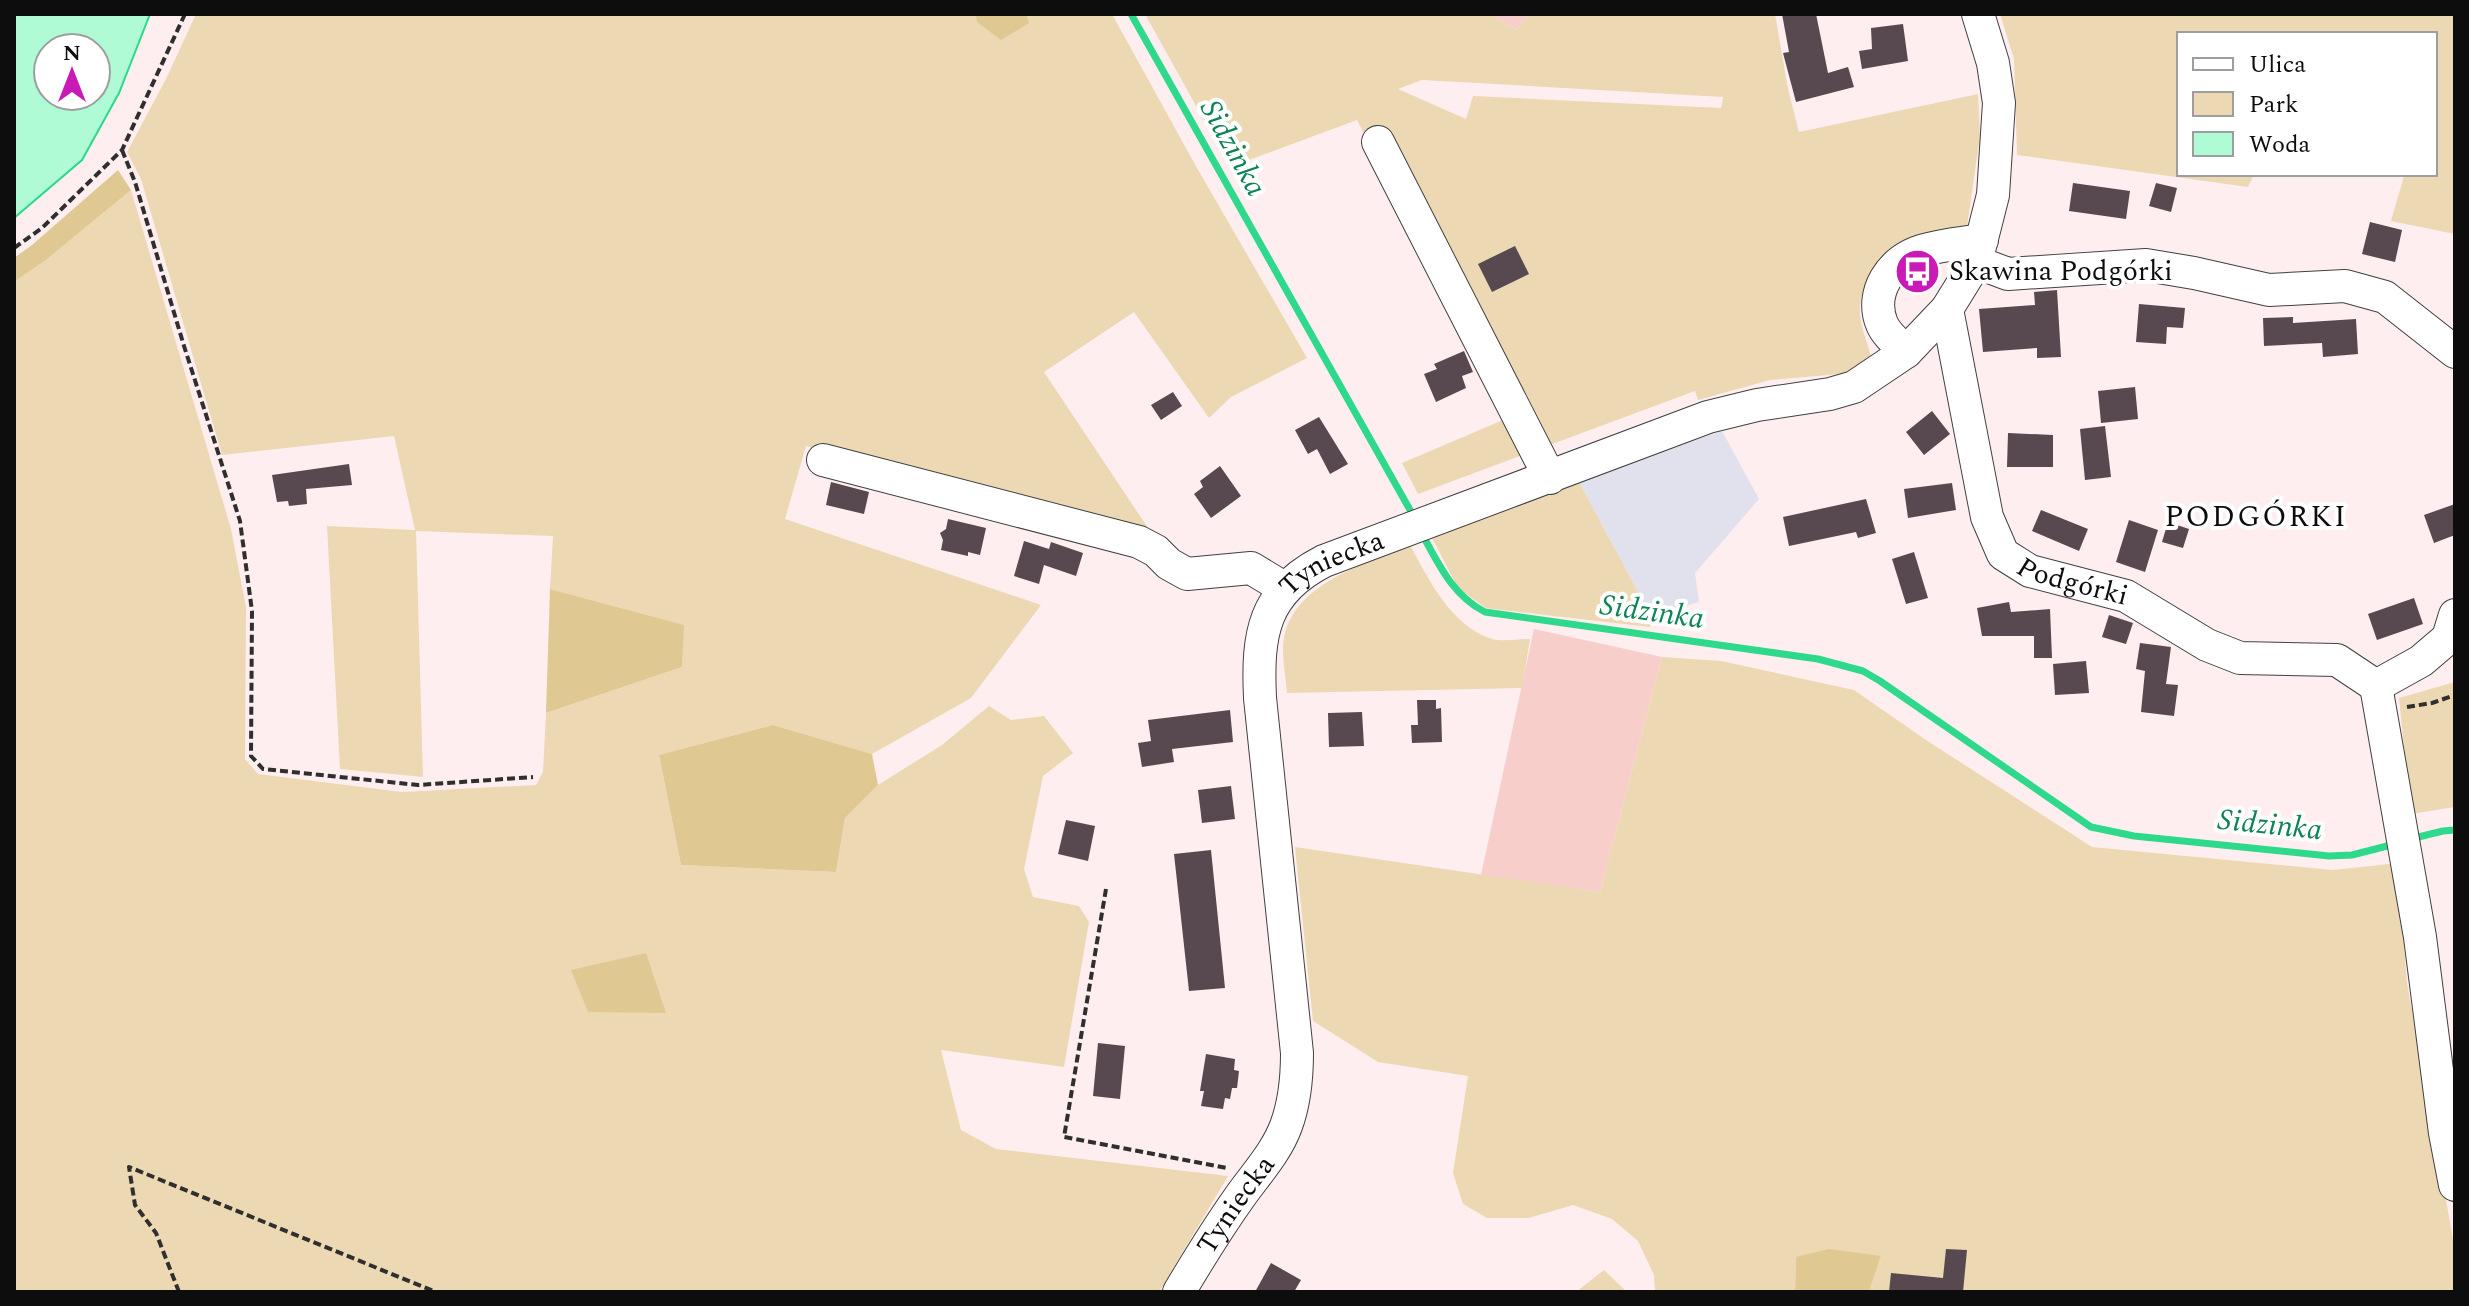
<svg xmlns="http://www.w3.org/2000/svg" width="2469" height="1306" font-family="Spectral,serif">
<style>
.industrial{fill:#e1e1ed}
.farmland{fill:#f8cecb}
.green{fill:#edd8b4;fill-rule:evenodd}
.forest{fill:#dfc892}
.water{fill:#aefbd6;stroke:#2ed98c;stroke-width:2;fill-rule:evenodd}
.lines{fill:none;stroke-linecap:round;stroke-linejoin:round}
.stream{stroke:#2ed98c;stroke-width:7}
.building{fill:#57494f}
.minor-casing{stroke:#404040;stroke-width:34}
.path{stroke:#2f2f2f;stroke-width:4;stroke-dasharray:8 4;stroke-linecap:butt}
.minor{stroke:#fff;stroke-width:32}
.labels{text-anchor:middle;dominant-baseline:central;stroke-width:8;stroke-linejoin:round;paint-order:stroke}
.poi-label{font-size:28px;fill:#0d0d0d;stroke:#fff;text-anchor:start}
.street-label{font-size:28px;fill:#0d0d0d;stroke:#fff}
.water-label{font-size:30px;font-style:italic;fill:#0d8453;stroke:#fff}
.neighbourhood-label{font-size:30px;letter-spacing:2px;fill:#0d0d0d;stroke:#fff}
</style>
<rect width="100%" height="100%" fill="#ffeeef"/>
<polygon class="industrial" points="1722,431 1759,499 1695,573 1699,602 1651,616 1578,480"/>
<g class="farmland">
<polygon points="1490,14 1531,14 1516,30"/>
<polygon points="1534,629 1662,657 1600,892 1481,875"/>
</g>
<g class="green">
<polygon points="196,14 975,14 977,22 1028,23 1026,14 1112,14 1197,168 1307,358 1231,397 1209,418 1134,312 1044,372 1156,540 806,446 785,519 1041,605 971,698 872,754 773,725 659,755 681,865 836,872 845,818 878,785 942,745 989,706 1011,720 1044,716 1073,753 1043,776 1024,869 1033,897 1079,906 1089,922 1064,1067 941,1050 961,1130 996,1149 1228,1176 1159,1292 14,1292 14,282 46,260 131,190 231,529 246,607 245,759 258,774 402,792 536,785 543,772 546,713 682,667 683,625 550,589 553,536 416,531 423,777 340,769 327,526 415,530 394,436 222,455 141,179 127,152 166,79"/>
<path d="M1145 14H1490L1516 30 1531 14H1775L1788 89 1799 132 1978 94 1980 136 1967 227C1919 235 1867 247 1860 305 1858 321 1868 344 1872 360L1841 374 1770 380 1698 400 1695 391 1418 494 1402 463 1510 417 1357 120 1230 167ZM1422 80 1723 97V98L1721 108 1473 96 1466 119 1398 89Z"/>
<polygon points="2000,14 2455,14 2455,234 2391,221 2404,176 2400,174 2435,174 2435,34 2179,34 2179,174 2254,174 2248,187 2017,155 2014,59"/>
<polygon points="1578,480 1651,616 1650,627 1486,608 1458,588 1430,534"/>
<path d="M1410 545C1429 580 1451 626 1492 639 1503 642 1519 639 1530 639L1522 688 1287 693C1286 679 1283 664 1283 649 1285 585 1362 566 1410 545Z"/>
<polygon points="1662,657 1721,661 1854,690 1926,740 2092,847 2333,870 2398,863 2407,983 2455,1250 2455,1292 1869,1292 1881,1256 1796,1257 1795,1292 1655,1292 1654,1275 1638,1241 1612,1219 1573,1205 1529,1218 1487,1218 1463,1204 1453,1173 1468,1076 1378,1062 1313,1021 1295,847 1600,892"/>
<polygon points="2455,682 2455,807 2411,814 2399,698"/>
<polygon points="1604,1270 1627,1292 1576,1292"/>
</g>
<g class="forest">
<polygon points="975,14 1026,14 1029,23 1001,40 977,22"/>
<polygon points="118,170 131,190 46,260 14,282 14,258 32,245"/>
<polygon points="550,589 684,625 682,667 546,713"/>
<polygon points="773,725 872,754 878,785 845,818 836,872 681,865 659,755"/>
<polygon points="646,953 666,1013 588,1012 571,970"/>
<polygon points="1829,1249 1881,1256 1869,1292 1795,1292 1796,1257"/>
</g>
<path class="water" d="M14 14H150L119 93 82 160 14 218ZM48 48H96V96H48Z"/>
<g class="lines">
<g class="stream">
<polyline points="1131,14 1414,517"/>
<path d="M1421 532C1438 563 1452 595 1485 612L1818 659 1863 671 1880 681 2091 827 2134 836 2329 856 2352 855 2395 844"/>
<polyline points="2410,839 2443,831 2455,830"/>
</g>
</g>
<g class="building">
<polygon points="1782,14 1816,14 1828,73 1848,67 1854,87 1796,102 1783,53 1789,52"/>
<polygon points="1903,24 1908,61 1862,69 1859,51 1872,49 1871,28"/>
<polygon points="2073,183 2130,191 2126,219 2069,211"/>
<polygon points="2156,183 2177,188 2171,212 2149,206"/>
<polygon points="2370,222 2402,230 2395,262 2362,254"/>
<polygon points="1515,246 1529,274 1492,292 1478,264"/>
<polygon points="2057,290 2061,357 2037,358 2037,348 1983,352 1979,309 2035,305 2034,292"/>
<polygon points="2139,304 2185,308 2183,328 2167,327 2166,344 2136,342"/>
<polygon points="2293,317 2293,323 2356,319 2358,354 2323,357 2322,343 2264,346 2263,318"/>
<polygon points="1464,351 1473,372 1462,376 1466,388 1436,402 1424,374 1437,369 1434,364"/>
<polygon points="2135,387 2138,419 2101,423 2098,391"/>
<polygon points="1173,392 1182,406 1161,420 1151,405"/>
<polygon points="1932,411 1950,434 1924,455 1906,432"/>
<polygon points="1319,417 1348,464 1330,474 1317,449 1308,454 1295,430"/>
<polygon points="2105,426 2111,477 2085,480 2080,429"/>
<polygon points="2008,433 2053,435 2053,467 2007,467"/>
<polygon points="349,464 352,485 306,489 307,504 289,506 288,501 277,502 272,475"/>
<polygon points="1220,466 1241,496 1211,518 1194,494 1203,487 1200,481"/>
<polygon points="831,482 869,492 864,514 826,505"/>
<polygon points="1952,483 1956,510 1908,518 1904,489"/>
<polygon points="1866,499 1876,533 1858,538 1856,532 1789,546 1783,517"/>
<polygon points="2455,504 2455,535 2434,543 2424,515"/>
<polygon points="2041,510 2088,529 2079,551 2032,531"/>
<polygon points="948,519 986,528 980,555 968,552 968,556 941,550 943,540 940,533 946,529"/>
<polygon points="2129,520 2158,530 2145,572 2116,562"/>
<polygon points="2168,522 2189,529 2183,548 2162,542"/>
<polygon points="1024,541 1049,549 1051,542 1083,553 1076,576 1044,565 1039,584 1014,576"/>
<polygon points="1914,552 1928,598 1906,604 1892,559"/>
<polygon points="2414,598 2423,624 2377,640 2368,614"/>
<polygon points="2009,602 2011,612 2050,609 2052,658 2034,658 2034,636 1982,636 1977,608"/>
<polygon points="2109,615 2133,623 2126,644 2102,637"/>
<polygon points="2140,643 2171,647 2166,684 2178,685 2174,716 2141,712 2145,671 2136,669"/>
<polygon points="2086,661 2089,693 2055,695 2053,664"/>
<polygon points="1417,700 1436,700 1436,709 1441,708 1442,742 1412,743 1411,725 1418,725"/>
<polygon points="1230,710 1233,742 1172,749 1174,762 1142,767 1138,743 1151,741 1148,720"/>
<polygon points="1362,712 1364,746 1329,747 1328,713"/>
<polygon points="1231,786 1235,819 1202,823 1198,790"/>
<polygon points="1066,820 1095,826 1088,861 1058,854"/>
<polygon points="1211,850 1225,988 1189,991 1174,854"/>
<polygon points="1098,1043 1125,1046 1120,1099 1093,1096"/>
<polygon points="1206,1054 1235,1059 1234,1070 1239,1071 1237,1088 1232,1088 1230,1099 1225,1098 1223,1109 1201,1106 1204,1091 1200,1091"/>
<polygon points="1946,1249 1967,1250 1963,1292 1889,1292 1891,1273 1943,1278"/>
<polygon points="1271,1263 1301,1280 1294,1292 1255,1292"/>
</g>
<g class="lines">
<defs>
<g id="minor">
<polyline points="1378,142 1550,478"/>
<polyline points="1976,262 2008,274 2146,265 2194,273 2269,290 2345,286 2385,297 2455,352"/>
<path id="s1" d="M1947 309 1987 517 2003 554 2030 571 2126 596 2207 645 2240 658 2337 660 2376 686 2421 661 2448 638 2455 615"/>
<path d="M1906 352C1898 344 1886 334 1882 324 1869 293 1891 260 1921 251 1941 245 1962 243 1982 240"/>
<polyline points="823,460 1139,542 1156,551 1169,564 1187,574 1251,568 1284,588"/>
<polyline points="2376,686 2420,937 2445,1133 2455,1185"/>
<path id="s2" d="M1179 1292C1198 1260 1217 1229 1239 1198 1255 1175 1276 1153 1286 1126 1295 1102 1297 1079 1297 1053L1260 698C1257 634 1263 592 1324 561L1708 417 1757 405 1830 394 1854 387 1906 352 1947 309 1976 262 1993 195 1999 103 1993 63 1978 14"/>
</g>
</defs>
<use href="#minor" class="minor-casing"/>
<g class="path">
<polyline points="122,150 135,182 184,346 240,521 252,611 251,756 263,769 418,785 533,777"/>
<polyline points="14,248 42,228 122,150 185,14"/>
<polyline points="2407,707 2432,703 2455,695"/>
<polyline points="1106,889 1064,1137 1227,1168"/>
<polyline points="179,1292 156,1233 135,1205 129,1167 436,1292"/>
</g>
<use href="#minor" class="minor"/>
</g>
<defs>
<symbol id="bus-disc" viewBox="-11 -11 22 22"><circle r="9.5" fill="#c91ab7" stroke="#fff"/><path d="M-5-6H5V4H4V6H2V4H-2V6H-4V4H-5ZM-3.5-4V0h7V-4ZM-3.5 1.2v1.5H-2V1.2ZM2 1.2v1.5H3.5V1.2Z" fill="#fff"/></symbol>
</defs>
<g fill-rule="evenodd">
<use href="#bus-disc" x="1892" y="246" width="51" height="51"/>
</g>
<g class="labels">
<g class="poi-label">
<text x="1949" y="271">Skawina Podgórki</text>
</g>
<g class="street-label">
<text stroke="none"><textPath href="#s2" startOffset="798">Tyniecka</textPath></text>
<text stroke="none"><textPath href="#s1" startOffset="328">Podgórki</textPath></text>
<text stroke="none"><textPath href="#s2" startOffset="104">Tyniecka</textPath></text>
</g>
<g class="water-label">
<text transform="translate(1233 148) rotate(61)">Sidzinka</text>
<text transform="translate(1652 612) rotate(8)">Sidzinka</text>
<text transform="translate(2270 825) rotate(6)">Sidzinka</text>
</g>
<g class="neighbourhood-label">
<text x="2256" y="517">PODGÓRKI</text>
</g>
</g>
<rect width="2469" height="1306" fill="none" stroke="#0d0d0d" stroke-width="32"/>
<rect x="2177" y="32" width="260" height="144" fill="#ffffff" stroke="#9e9e9e" stroke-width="2"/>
<rect x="2193" y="58" width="40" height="12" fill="#ffffff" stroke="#9e9e9e" stroke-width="2"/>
<text x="2249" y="72" font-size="24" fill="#0d0d0d">Ulica</text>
<rect x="2193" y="92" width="40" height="24" fill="#edd8b4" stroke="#9e9e9e" stroke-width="2"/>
<text x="2249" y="112" font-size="24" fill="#0d0d0d">Park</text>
<rect x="2193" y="132" width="40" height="24" fill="#aefbd6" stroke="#9e9e9e" stroke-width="2"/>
<text x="2249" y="152" font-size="24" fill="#0d0d0d">Woda</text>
<g transform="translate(72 72)"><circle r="38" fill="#ffffff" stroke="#9e9e9e" stroke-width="2"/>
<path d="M0-6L14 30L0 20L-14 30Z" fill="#c91ab7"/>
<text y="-12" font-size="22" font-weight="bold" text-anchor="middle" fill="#0d0d0d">N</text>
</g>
</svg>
